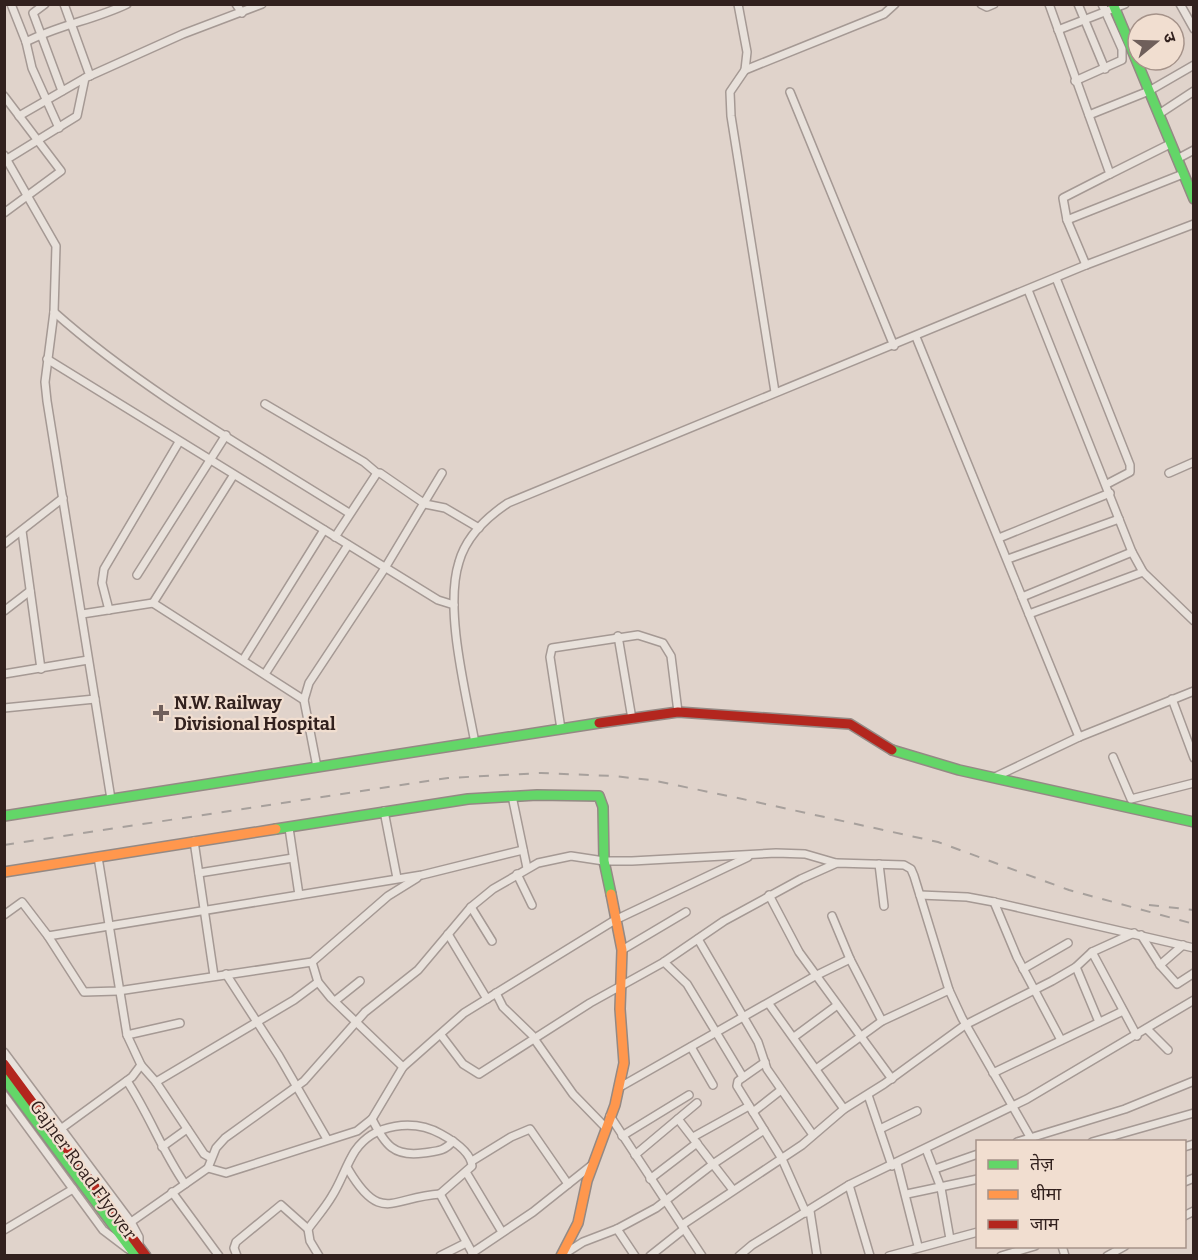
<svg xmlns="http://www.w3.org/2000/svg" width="1198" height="1260" font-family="Bitter,'Noto Sans Devanagari',serif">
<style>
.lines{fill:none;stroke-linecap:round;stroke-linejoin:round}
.street-casing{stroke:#a59994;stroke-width:10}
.fast-casing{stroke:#948984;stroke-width:12}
.slow-casing{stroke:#948984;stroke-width:12}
.jam-casing{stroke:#948984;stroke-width:12}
.street{stroke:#e8e1db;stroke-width:7}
.fast{stroke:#63d668;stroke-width:9}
.slow{stroke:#ff974d;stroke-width:9}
.jam{stroke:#b3261e;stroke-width:9}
.rail{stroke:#a7a09c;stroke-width:2;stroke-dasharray:10 10;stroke-linecap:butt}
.poi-dot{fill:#6f5f5b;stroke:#f1ded0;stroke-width:2}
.labels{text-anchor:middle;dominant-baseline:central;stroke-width:4.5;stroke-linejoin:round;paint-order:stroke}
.poi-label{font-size:18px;font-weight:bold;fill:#32211e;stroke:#f1ded0;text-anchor:start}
.street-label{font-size:18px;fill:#32211e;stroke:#f1ded0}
</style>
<rect width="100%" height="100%" fill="#e0d3cb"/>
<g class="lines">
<defs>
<g id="street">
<polyline points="11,4 26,42 32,68 59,128"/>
<polyline points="45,4 33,13 62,91"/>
<polyline points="64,4 90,76"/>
<polyline points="236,4 242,13"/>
<polyline points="738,4 747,52 745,70 730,92 731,116 775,392"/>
<polyline points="981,4 987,7 994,4"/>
<polyline points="1049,4 1110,174 1063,198 1067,220 1086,265"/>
<polyline points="1078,4 1105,69"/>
<polyline points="1180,4 1194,29"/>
<polyline points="1058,30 1125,4"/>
<path d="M26 42C58 25 94 20 127 4"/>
<polyline points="745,70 884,14 895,4"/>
<polyline points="1075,81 1122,60 1122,49 1102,4"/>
<polyline points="790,92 894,346"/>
<polyline points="4,96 61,171 4,213"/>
<polyline points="1159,114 1194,91"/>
<polyline points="1089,115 1149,91 1194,65"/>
<polyline points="19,116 85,78"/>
<polyline points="4,155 56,246 54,312 45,382 47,401 111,799"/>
<polyline points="1177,159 1194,150"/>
<polyline points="4,161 77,116 85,78 183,34 262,4"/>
<polyline points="1110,174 1170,144"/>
<polyline points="1067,220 1183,174"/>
<polyline points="1056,278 1130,465 1130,472 1107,484"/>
<polyline points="1028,290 1132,552 1143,572 1194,621"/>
<path d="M54 312C143 391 249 450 349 513"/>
<polyline points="916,337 1079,737"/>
<polyline points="47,359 438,600 454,605"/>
<polyline points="265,404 364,462 377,473"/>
<polyline points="1169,473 1194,462"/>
<polyline points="233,476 153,603 304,700"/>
<polyline points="22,531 41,669"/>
<polyline points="335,537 377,473 380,473 425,504 445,508 479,528"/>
<polyline points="999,538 1110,493"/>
<polyline points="4,544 63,498"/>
<polyline points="1008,559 1119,519"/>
<polyline points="137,575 226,435"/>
<polyline points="1022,597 1132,552"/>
<polyline points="109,610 102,583 104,569 179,442"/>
<polyline points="4,611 30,591"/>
<polyline points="82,614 153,603"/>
<polyline points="1029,614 1143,572"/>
<polyline points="618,636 632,719"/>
<polyline points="243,660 324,530"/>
<polyline points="4,674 88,660"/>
<polyline points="265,674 348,545"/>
<polyline points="1172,699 1194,758"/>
<polyline points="4,708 95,699"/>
<polyline points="561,729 550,657 552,648 638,635 663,643 671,656 678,712"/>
<path d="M475 743C466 693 444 609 459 562 466 537 487 517 508 503L1086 265 1194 224"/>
<polyline points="1113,757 1131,799 1194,783"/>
<polyline points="317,767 304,700 309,683 385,568 442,473"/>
<polyline points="995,777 1079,737 1194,691"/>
<polyline points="512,796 527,868"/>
<polyline points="384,811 397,878"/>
<polyline points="289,828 299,895"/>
<polyline points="194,841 214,976"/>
<polyline points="879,864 884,906"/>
<polyline points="199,873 293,858"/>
<polyline points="517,874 532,905"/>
<polyline points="769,895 799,952 892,1079"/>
<polyline points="920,895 967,897 994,902 1194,948"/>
<polyline points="994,902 1017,957 1061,1040"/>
<polyline points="471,907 492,941"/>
<polyline points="4,915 22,902 48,936 422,875 523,850"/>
<polyline points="832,916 850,959 882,1021"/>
<polyline points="448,934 487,999"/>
<polyline points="1141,935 1160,965"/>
<polyline points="48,936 84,992 118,991 312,962 388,896 417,878"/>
<polyline points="698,939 758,1042 767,1069 813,1135"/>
<polyline points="1183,945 1160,965 1177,984 1194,973"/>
<polyline points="622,950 686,912"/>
<polyline points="1092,952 1137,1036"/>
<polyline points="312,962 318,982 331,998 403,1067"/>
<polyline points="664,962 687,984 743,1077"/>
<polyline points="1076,967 1099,1022"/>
<polyline points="1023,969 1068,943"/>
<polyline points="226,974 279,1056 327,1139"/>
<polyline points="496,993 503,1007 532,1035"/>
<polyline points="335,1001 360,981"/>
<polyline points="769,1004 844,1109"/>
<polyline points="1147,1029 1168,1050"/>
<polyline points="127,1035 180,1023"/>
<polyline points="441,1035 463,1064 479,1074 590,1003 664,962 724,921 801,879 837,863 904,865 911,869 914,876 949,990 962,1018 1033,1142"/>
<polyline points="794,1037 836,1006"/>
<polyline points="535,1040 573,1094 606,1128"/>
<polyline points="691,1047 713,1085"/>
<polyline points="4,1052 131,1222 139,1237 139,1245"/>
<polyline points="765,1062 738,1081 737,1086 782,1159 806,1213"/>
<polyline points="141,1065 156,1082 204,1154 211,1158"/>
<polyline points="816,1069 882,1021 949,990"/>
<polyline points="993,1073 1123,1011"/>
<path d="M127 1081C149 1114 162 1151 185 1184"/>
<polyline points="156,1082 294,1000 318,982"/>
<polyline points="620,1087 815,976 850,959"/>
<polyline points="4,1095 103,1230 128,1249"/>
<polyline points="868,1095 892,1166"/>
<polyline points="753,1112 781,1090"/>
<polyline points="610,1116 702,1256"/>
<path d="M372 1119C385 1145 394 1157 423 1153 436 1151 444 1152 453 1141"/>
<polyline points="678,1119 733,1190"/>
<polyline points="62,1128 132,1077 141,1065 127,1035 98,857"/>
<polyline points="880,1129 917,1111"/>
<polyline points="622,1136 689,1095"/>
<polyline points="693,1137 749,1106"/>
<polyline points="1017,1142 1125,1109 1194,1081"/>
<polyline points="1092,1142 1194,1113"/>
<polyline points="162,1147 187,1129"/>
<polyline points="1184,1147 1194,1144"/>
<polyline points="926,1149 941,1188 950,1239"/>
<polyline points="635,1155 697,1103"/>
<polyline points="472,1161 511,1137 530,1129 568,1184"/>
<polyline points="897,1163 918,1246"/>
<polyline points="208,1168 216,1148 225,1138 304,1081 365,1012 418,970 471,907 493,889 538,863 571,856 604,861 632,861 776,853 805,854 836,863"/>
<path d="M348 1169C381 1225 392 1197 440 1194L474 1256"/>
<polyline points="935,1169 978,1154"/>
<polyline points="466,1172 502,1232"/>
<polyline points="650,1179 697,1143"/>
<polyline points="1184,1182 1194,1178"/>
<polyline points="849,1185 870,1256"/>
<polyline points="172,1192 219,1256"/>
<polyline points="907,1194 978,1179"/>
<polyline points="810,1211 817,1256"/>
<polyline points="1184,1216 1194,1211"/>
<polyline points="131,1222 208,1168 226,1173 357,1131 372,1119 403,1067 464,1013 615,920 748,857"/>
<polyline points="682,1225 802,1145 844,1109 884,1084 965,1025 1052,981 1076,967 1092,952 1134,933"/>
<polyline points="617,1229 635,1256"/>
<polyline points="4,1230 73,1189"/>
<polyline points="1062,1246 1065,1256"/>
<polyline points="472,1253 533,1212 592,1165"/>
<polyline points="237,1256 234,1248 236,1242 281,1205 308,1229"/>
<path d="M319 1256 310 1241 308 1229C316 1218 325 1208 332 1196 341 1182 346 1165 355 1151 374 1123 414 1119 441 1134 452 1140 471 1152 472 1166L440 1194"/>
<polyline points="440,1256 466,1243"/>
<polyline points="561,1256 583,1242 617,1229 656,1208 713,1164 764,1130"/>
<polyline points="650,1256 684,1229"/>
<polyline points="739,1256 752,1245 849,1185 1027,1099 1194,1000"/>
<polyline points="889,1256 978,1232"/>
<polyline points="1001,1256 1035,1246"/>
<polyline points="1107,1256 1125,1246"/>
</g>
<g id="fast">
<polyline points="1113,4 1194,199"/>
<polyline points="892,750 959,770 1194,822"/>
<polyline points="4,816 599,723"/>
<polyline points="276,829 468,799 537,795 599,796 603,807 604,861 611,894"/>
<polyline points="4,1078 136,1256"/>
</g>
<g id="slow">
<polyline points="4,872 276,829"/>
<polyline points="561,1256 578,1223 587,1181 615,1105 624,1063 620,1009 622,950 611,894"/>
</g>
<g id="jam">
<polyline points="599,723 678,712 850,724 892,750"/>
<polyline points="4,1064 146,1256"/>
</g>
</defs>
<use href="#street" class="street-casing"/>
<use href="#fast" class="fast-casing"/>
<use href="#slow" class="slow-casing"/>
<use href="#jam" class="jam-casing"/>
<use href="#street" class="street"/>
<use href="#fast" class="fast"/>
<use href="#slow" class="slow"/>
<use href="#jam" class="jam"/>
<g class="rail">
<polyline points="4,845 448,778 541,773 613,776 651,780 738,798 938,842 1069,890 1194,924"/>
<polyline points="1149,905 1194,910"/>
</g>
</g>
<path class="poi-dot" d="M158 704h6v6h6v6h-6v6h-6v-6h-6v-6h6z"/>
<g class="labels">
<g class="poi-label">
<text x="174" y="703">N.W. Railway<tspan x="174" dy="21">Divisional Hospital</tspan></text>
</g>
<g class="street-label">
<text transform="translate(83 1170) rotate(54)">Gajner Road Flyover</text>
</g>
</g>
<rect width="1198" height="1260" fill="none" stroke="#32211e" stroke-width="12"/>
<rect x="976" y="1140" width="210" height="108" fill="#f1ded0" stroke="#a59289" stroke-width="1.5"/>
<rect x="988" y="1160" width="30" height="9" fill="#63d668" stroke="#a59289" stroke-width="1.5"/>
<text x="1030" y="1170" font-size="18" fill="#32211e">तेज़</text>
<rect x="988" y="1190" width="30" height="9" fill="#ff974d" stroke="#a59289" stroke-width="1.5"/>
<text x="1030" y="1200" font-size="18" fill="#32211e">धीमा</text>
<rect x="988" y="1220" width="30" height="9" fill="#b3261e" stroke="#a59289" stroke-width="1.5"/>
<text x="1030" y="1230" font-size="18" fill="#32211e">जाम</text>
<g transform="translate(1156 42) rotate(71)"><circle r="28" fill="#f1ded0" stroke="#a59289" stroke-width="1.5"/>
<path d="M0-4.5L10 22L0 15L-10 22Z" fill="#6f5f5b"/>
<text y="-9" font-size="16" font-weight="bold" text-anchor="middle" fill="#32211e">उ</text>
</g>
</svg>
